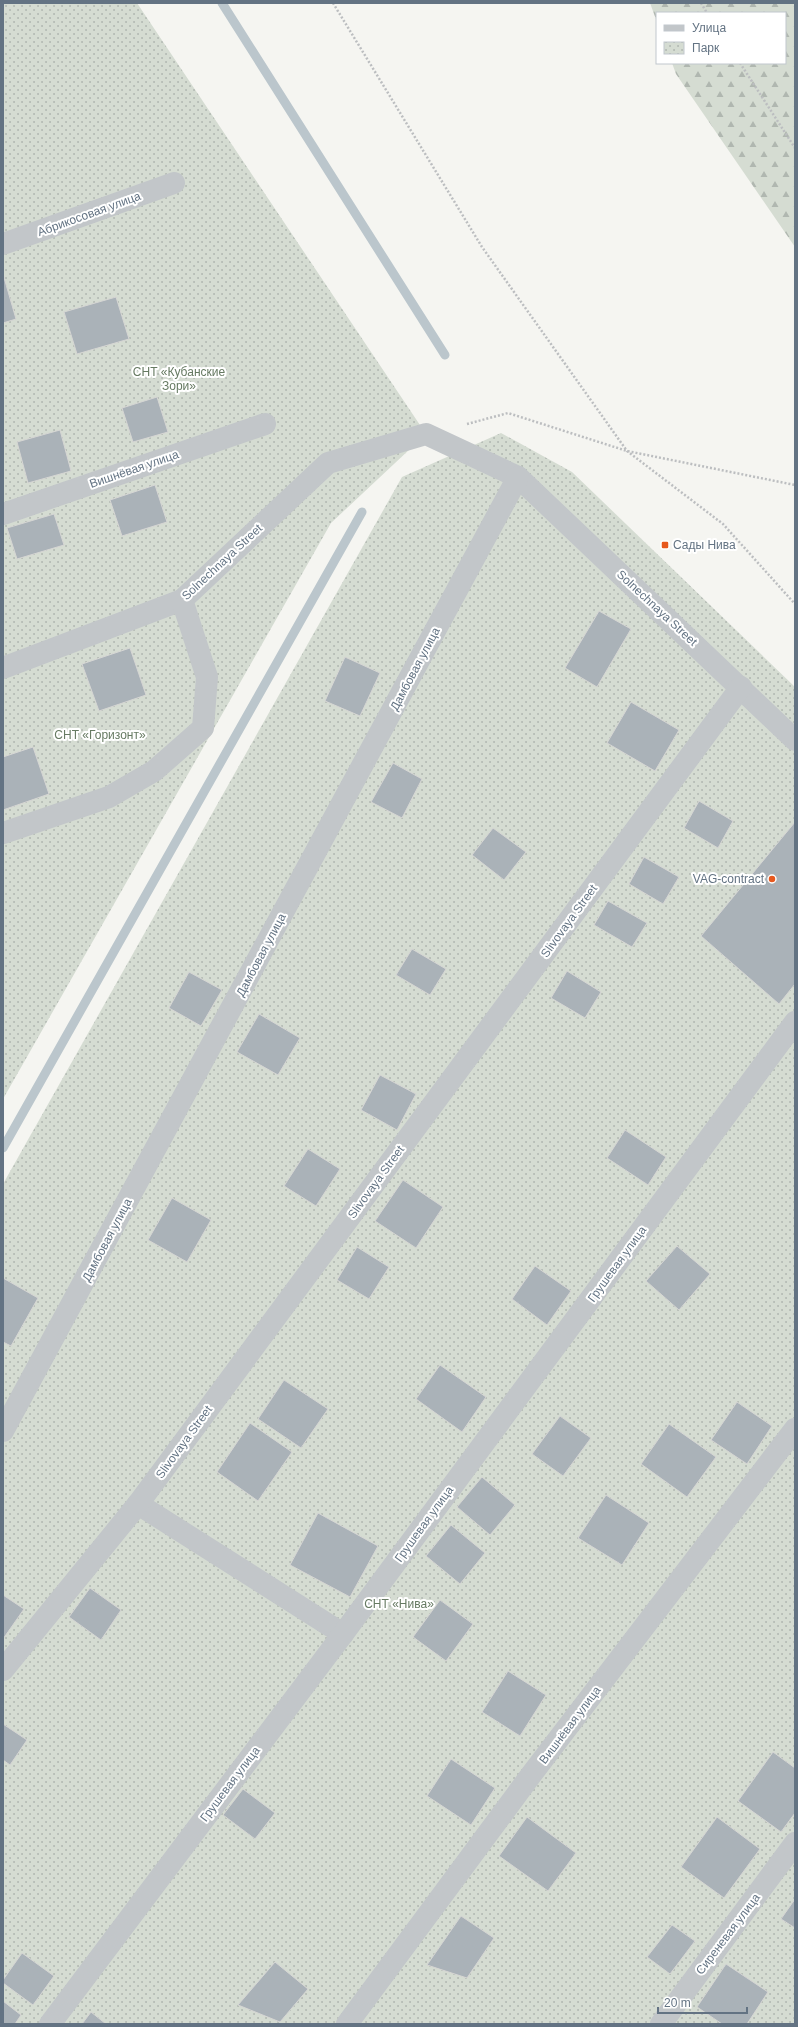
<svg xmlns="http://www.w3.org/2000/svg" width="798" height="2027" font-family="Arial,sans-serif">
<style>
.forest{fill:url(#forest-firs)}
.park{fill:url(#park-dots)}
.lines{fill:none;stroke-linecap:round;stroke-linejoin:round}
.stream{stroke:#bbc6cc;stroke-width:9}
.building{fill:#aab2b8;stroke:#d6d6d4}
.path{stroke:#bcbec0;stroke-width:2.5;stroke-dasharray:2 2;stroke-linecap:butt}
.minor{stroke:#c2c6c9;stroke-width:22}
.poi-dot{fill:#e7591f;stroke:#fff;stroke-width:1.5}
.labels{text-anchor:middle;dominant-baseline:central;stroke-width:4;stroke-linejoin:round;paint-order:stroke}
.street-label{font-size:12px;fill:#637383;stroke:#fff}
.park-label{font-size:12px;fill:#667a62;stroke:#fff}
.poi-label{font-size:12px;fill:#637383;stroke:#fff;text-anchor:start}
</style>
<defs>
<pattern id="forest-firs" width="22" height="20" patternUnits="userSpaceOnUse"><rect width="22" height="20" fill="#d5dcd2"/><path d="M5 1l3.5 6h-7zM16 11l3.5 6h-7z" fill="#b0b7b0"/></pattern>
<pattern id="park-dots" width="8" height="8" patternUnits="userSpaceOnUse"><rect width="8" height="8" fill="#d5dcd2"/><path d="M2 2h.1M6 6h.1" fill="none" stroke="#b0b7b0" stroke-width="1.8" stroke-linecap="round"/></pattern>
</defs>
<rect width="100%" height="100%" fill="#f5f5f1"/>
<polygon class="forest" points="650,3 795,3 795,247 676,74 672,63 785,63 785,13 657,13 657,22"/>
<g class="park">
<polygon points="3,3 137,3 426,434 331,523 3,1099"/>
<polygon points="501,433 572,472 795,687 795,2024 3,2024 3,1184 402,477"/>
</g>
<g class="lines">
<g class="stream">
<polyline points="222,3 445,355"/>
<polyline points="3,1148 362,512"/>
</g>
</g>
<g class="building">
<polygon points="3,274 16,319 3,323"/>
<polygon points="116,297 129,339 77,354 64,312"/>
<polygon points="157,397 168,432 133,442 122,408"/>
<polygon points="60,430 71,471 28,483 17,442"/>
<polygon points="155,485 167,522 122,536 110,500"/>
<polygon points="54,514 64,545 17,559 7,528"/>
<polygon points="599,611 631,629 597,687 565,668"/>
<polygon points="130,648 146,695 99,711 82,664"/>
<polygon points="345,657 380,673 360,716 325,701"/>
<polygon points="631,702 679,730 655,771 607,743"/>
<polygon points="33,747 49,794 3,810 3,757"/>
<polygon points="393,763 422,779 402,818 371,802"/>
<polygon points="699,801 733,821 718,848 684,828"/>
<polygon points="795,822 795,984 779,1004 701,936"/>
<polygon points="493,828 526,852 504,880 472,855"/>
<polygon points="644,857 679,877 663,904 629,884"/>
<polygon points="608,901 647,923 632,947 594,925"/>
<polygon points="412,949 446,969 430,995 396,975"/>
<polygon points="567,971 601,992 585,1018 551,998"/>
<polygon points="189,972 222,990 201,1026 169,1008"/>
<polygon points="259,1014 300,1038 278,1075 237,1052"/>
<polygon points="380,1075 416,1094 397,1130 361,1110"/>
<polygon points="625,1130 666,1157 648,1185 607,1158"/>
<polygon points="308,1149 340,1169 316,1206 284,1186"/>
<polygon points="403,1180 443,1207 416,1248 375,1221"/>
<polygon points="172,1198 211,1220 187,1262 148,1240"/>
<polygon points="677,1246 710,1274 679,1310 646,1281"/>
<polygon points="357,1247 389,1267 369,1299 337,1280"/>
<polygon points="535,1266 571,1291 547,1325 512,1299"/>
<polygon points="3,1278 38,1298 11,1346 3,1342"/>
<polygon points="440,1365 486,1397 462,1432 416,1399"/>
<polygon points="284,1380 328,1409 301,1448 258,1419"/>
<polygon points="737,1402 772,1426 747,1464 711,1440"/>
<polygon points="560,1416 591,1438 563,1476 532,1454"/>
<polygon points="250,1423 292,1452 258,1501 217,1472"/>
<polygon points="669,1424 716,1457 687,1497 641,1464"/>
<polygon points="482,1477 515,1505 490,1535 457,1507"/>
<polygon points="606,1495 649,1523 622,1565 578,1538"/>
<polygon points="318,1513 378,1546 350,1597 290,1565"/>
<polygon points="451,1525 485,1553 460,1584 426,1556"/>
<polygon points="90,1588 121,1610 101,1640 69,1617"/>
<polygon points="3,1595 24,1609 3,1639"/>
<polygon points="440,1600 473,1624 446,1661 413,1637"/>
<polygon points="508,1671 546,1695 520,1736 482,1712"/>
<polygon points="3,1724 27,1740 10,1765 3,1760"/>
<polygon points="773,1752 795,1768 795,1813 781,1832 738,1801"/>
<polygon points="451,1759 495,1788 471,1825 427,1796"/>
<polygon points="243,1789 275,1813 255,1839 223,1815"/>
<polygon points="527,1817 576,1853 548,1891 499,1856"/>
<polygon points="717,1817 760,1849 724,1898 681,1867"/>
<polygon points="795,1899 795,1928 781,1919"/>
<polygon points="461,1916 494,1938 467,1978 427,1965"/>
<polygon points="672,1925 695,1941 670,1974 647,1957"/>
<polygon points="22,1953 54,1976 33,2005 3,1983 3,1980"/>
<polygon points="275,1962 308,1989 280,2022 238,2005"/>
<polygon points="726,1964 768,1992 747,2024 722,2024 697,2007"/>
<polygon points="3,2001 21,2015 15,2024 3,2024"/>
<polygon points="91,2012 106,2024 82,2024"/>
</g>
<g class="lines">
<g class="path">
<polyline points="333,3 482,247 627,451 723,524 795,604"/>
<polyline points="701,3 707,13"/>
<polyline points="740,63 795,148"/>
<polyline points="467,424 508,413 627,451 795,485"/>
</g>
<g class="minor">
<polyline points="3,244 174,183"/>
<polyline points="3,514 265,424"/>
<polyline points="3,668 182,600 328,463 426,434 518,477 795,740"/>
<polyline points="3,833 109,797 154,771 203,728 207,677 182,600"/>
<polyline points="3,1431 518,477"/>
<polyline points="138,1504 343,1634"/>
<polyline points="3,1670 138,1504 741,687"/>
<polyline points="50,2024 343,1634 795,1022"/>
<polyline points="347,2024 531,1775 795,1429"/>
<polyline points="661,2024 795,1843"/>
</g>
</g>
<g class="poi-dot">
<rect x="661" y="541" width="8" height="8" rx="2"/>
<circle cx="772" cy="879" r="4"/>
</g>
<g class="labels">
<g class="street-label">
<text transform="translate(89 214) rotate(-20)">Абрикосовая улица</text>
<text transform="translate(134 469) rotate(-19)">Вишнёвая улица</text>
<text transform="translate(222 562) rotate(-43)">Solnechnaya Street</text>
<text transform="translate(657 608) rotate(43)">Solnechnaya Street</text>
<text transform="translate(415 669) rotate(-62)">Дамбовая улица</text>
<text transform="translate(569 921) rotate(-54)">Slivovaya Street</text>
<text transform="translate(261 955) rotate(-62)">Дамбовая улица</text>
<text transform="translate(376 1182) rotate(-54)">Slivovaya Street</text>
<text transform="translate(107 1240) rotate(-62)">Дамбовая улица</text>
<text transform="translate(617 1264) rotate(-54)">Грушевая улица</text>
<text transform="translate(184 1442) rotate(-54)">Slivovaya Street</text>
<text transform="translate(424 1524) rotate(-54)">Грушевая улица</text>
<text transform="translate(570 1725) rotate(-53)">Вишнёвая улица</text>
<text transform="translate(230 1784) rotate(-53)">Грушевая улица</text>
<text transform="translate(728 1934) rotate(-53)">Сиреневая улица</text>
</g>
<g class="park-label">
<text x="179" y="372">СНТ «Кубанские<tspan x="179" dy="14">Зори»</tspan></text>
<text x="100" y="735">СНТ «Горизонт»</text>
<text x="399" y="1604">СНТ «Нива»</text>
</g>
<g class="poi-label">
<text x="673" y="545">Сады Нива</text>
<text x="764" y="879" text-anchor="end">VAG-contract</text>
</g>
</g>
<rect width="798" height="2027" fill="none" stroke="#637383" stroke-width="8"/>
<rect x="656" y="12" width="130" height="52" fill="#ffffff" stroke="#c1c7cd"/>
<rect x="664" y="25" width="20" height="6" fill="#c2c6c9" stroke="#c1c7cd"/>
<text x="692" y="32" font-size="12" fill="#637383">Улица</text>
<rect x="664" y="42" width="20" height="12" fill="url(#park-dots)" stroke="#c1c7cd"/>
<text x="692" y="52" font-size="12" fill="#637383">Парк</text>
<path d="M658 2007v6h89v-6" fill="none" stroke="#637383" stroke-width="2"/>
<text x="664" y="2007" font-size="12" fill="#637383" stroke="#ffffff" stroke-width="3" paint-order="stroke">20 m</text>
</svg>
